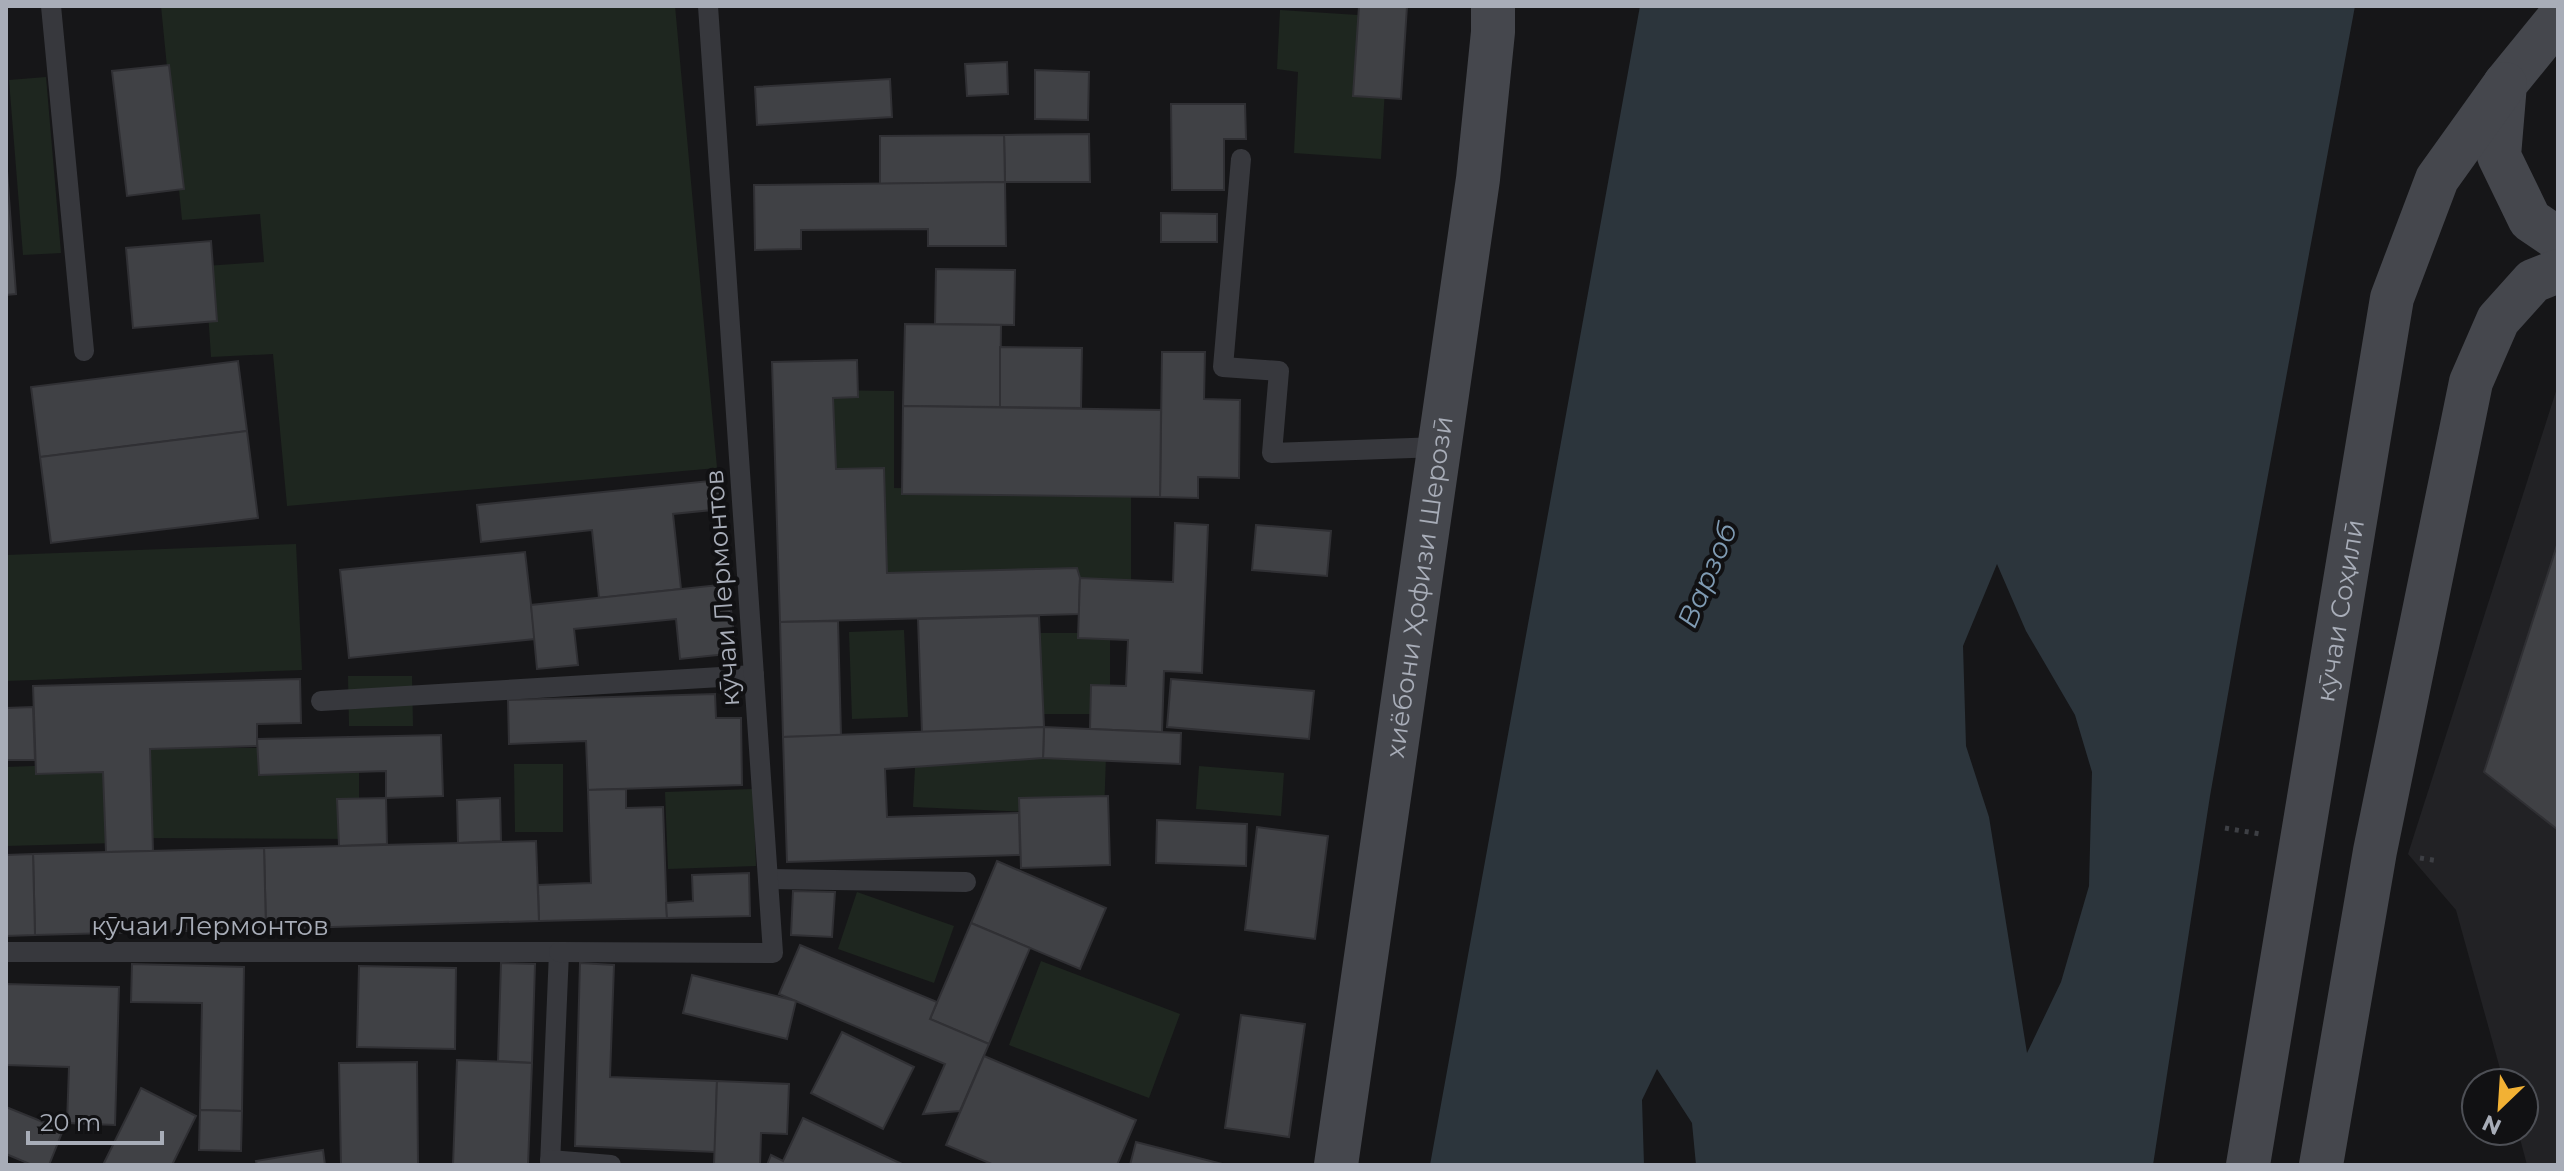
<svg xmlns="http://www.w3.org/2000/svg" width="2564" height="1171" font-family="Montserrat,sans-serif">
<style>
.built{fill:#222225}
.green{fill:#1e261f}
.water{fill:#2c353c;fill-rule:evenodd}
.building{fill:#404145;stroke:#303034;stroke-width:2}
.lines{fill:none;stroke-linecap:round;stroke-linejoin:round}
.path{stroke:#3d3f44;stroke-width:5;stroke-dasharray:4 6;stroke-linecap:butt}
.lane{stroke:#37383d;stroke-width:20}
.secondary{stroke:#45474d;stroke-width:44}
.labels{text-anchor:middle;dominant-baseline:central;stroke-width:8;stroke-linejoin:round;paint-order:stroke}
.street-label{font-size:26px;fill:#a8adb8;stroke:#111113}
.water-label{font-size:28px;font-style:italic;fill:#7f9bb3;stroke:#111113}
</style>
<rect width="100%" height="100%" fill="#161618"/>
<polygon class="built" points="2558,385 2558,1165 2527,1165 2518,1131 2524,1131 2524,1083 2504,1083 2456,910 2408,854"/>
<g class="green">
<polygon points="161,6 675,6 717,468 287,506 273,354 211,357 205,266 264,262 260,214 182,220"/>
<polygon points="1280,10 1389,17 1381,159 1294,153 1298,72 1277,69"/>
<polygon points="46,77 61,253 23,255 9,80"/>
<polygon points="821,390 894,391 894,488 1131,490 1131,594 873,593 821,480"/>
<polygon points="296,544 302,670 6,681 6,555"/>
<polygon points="904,630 908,717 852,719 849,632"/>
<rect x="1031" y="633" width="79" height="81"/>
<polygon points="348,676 412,676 413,726 349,726"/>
<polygon points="139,748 359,748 359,839 140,838"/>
<polygon points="916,748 1106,756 1104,815 913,807"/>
<polygon points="114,763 116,843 6,846 6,767"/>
<polygon points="514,764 563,764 563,832 515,832"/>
<polygon points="1199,766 1284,773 1281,816 1196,809"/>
<polygon points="753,789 756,866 668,869 665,792"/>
<polygon points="857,892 954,926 934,983 838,949"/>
<polygon points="1041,961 1180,1014 1149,1098 1009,1045"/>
</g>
<path class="water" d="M1640 6H2355L2240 626 2210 796 2153 1165H1696L1692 1123 1657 1069 1642 1100 1644 1165H1430ZM1997 564 2026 631 2075 715 2092 772 2089 886 2061 982 2027 1053 1989 817 1966 746 1963 646Z"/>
<g class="building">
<polygon points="1359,6 1407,6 1401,99 1353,96"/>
<polygon points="1007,62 1008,94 967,96 965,64"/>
<polygon points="169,65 184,189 127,196 112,71"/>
<polygon points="1035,70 1089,72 1088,120 1035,119"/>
<polygon points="890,79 892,117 757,125 755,87"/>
<polygon points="1171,104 1245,104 1246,139 1224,139 1224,190 1172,190"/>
<polygon points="1089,134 1090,182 1005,182 1004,135"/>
<polygon points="1004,135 1005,182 880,184 880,136"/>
<polygon points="6,157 16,294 6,295"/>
<polygon points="1005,182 1006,246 928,246 928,229 801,230 801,249 755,250 754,185"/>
<polygon points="1161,213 1217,214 1217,242 1161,242"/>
<polygon points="211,241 217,321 133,328 126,248"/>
<polygon points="936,269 1015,270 1014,325 935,324"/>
<polygon points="905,324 1001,325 1000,407 903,406"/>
<polygon points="1000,347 1082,348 1081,408 1000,407"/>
<polygon points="1162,352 1205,352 1204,399 1240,400 1239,478 1198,477 1198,498 1160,497"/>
<polygon points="857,360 858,397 833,398 836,469 884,468 887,573 1077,568 1080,578 1079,614 780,622 772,362"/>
<polygon points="238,361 247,431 40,457 31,387"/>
<polygon points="903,406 1161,410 1160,497 902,494"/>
<polygon points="247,431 258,518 51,543 40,457"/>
<polygon points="719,480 722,509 673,514 681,589 599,598 592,530 481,542 477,505"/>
<polygon points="1175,523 1208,525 1202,673 1164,671 1162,732 1090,729 1091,685 1126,686 1128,640 1078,638 1080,578 1173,582"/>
<polygon points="1256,525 1331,531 1327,576 1252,570"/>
<polygon points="2558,542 2558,830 2484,772"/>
<polygon points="525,552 535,639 349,658 340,570"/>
<polygon points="728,584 736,653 680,659 676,619 574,629 578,665 537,669 531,605"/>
<polygon points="1039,616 1044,727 922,733 918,619"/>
<polygon points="838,621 841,736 783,737 780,622"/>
<polygon points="300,679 301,723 257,724 257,746 150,749 153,851 106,852 103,772 36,774 33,686"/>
<polygon points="1171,679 1314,691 1309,739 1167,727"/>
<polygon points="715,694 716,718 741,718 742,785 588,790 586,741 509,744 508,700"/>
<polygon points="33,707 35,760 6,760 6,708"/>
<polygon points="1044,727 1181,733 1180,764 1043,758"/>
<polygon points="1044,727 1043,758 885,769 887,817 1019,813 1020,855 787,862 783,737"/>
<polygon points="441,735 443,796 386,798 386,771 259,775 257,739"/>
<polygon points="626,789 626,808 663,807 667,918 539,921 538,885 591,883 588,790"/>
<polygon points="1108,796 1110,865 1021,868 1019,798"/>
<polygon points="386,798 387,844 339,846 337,799"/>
<polygon points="500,798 501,841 458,843 457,800"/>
<polygon points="1157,820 1247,824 1246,866 1156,863"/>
<polygon points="1257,827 1328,836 1315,939 1245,930"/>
<polygon points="536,841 539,921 266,929 264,848"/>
<polygon points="264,848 266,929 35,935 33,854"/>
<polygon points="33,854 35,935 6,936 6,855"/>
<polygon points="997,861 1106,908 1080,969 971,923"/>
<polygon points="749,873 750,916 667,918 666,903 693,901 692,875"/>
<polygon points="793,891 835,892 832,937 791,935"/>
<polygon points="971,923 1030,948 989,1044 930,1019"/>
<polygon points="800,945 937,1002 930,1019 989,1044 960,1111 923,1114 945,1064 779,994"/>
<polygon points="501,963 535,964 532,1063 498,1061"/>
<polygon points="580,963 614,965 610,1077 717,1081 715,1152 575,1146"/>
<polygon points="132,964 244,967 242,1111 200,1110 202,1003 131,1002"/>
<polygon points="359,966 456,968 455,1049 357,1047"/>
<polygon points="692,975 796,1001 787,1039 683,1013"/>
<polygon points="6,984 119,987 115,1125 67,1123 69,1067 6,1065"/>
<polygon points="1241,1015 1305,1024 1289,1137 1225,1128"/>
<polygon points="842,1032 914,1067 883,1129 811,1093"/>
<polygon points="984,1056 1136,1120 1117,1165 994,1165 946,1145"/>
<polygon points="457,1060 532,1063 528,1165 453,1165"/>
<polygon points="417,1062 418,1165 341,1165 339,1063"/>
<polygon points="717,1081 789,1084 787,1134 761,1133 760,1165 714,1165"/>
<polygon points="141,1088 196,1116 172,1165 103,1165"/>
<polygon points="6,1107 63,1130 49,1165 32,1165 6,1154"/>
<polygon points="200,1110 242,1111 241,1151 199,1150"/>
<polygon points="803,1118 904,1165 767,1165 771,1155 783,1161"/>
<polygon points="1136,1142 1226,1165 1130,1165"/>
<polygon points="323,1150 325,1165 257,1165 256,1161"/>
</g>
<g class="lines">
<g class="path">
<polyline points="2225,828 2260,834"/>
<polyline points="2420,858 2439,861"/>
</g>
<g class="lane">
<polyline points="51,6 84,351"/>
<polyline points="1241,159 1223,367 1279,371 1272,453 1439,447"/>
<polyline points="321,701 754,675"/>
<polyline points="768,879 966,882"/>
<polyline points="6,952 559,952 550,1165"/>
<polyline points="559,952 773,953 708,6"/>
<polyline points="550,1160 611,1165"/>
</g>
<g class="secondary">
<polyline points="2558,19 2505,84 2499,156 2530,220 2558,239"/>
<path id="s1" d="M1336 1165 1478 179 1493 32V6"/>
<path id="s2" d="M2248 1165 2392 298 2437 179 2505 84"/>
<polyline points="2321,1165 2375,851 2471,382 2498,320 2533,281 2558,271"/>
</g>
</g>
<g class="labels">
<g class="street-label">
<text stroke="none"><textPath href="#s1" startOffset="584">хиёбони Ҳофизи Шерозӣ</textPath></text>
<text transform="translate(722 588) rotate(-94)">кӯчаи Лермонтов</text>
<text stroke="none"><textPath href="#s2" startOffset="562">кӯчаи Соҳилӣ</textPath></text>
<text x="210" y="926">кӯчаи Лермонтов</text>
</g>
<g class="water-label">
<text transform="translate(1707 575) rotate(-67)">Варзоб</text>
</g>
</g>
<rect width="2564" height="1171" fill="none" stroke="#a8adb8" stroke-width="16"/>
<g transform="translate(2500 1107) rotate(205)"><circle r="38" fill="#111113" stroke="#4d4f55" stroke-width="2"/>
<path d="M0-6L14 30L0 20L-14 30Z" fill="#f2b134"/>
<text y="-12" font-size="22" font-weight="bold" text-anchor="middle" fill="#a8adb8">N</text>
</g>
<path d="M28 1131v12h134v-12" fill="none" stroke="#a8adb8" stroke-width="4"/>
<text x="40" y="1131" font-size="24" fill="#a8adb8" stroke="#111113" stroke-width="6" paint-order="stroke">20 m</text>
</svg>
